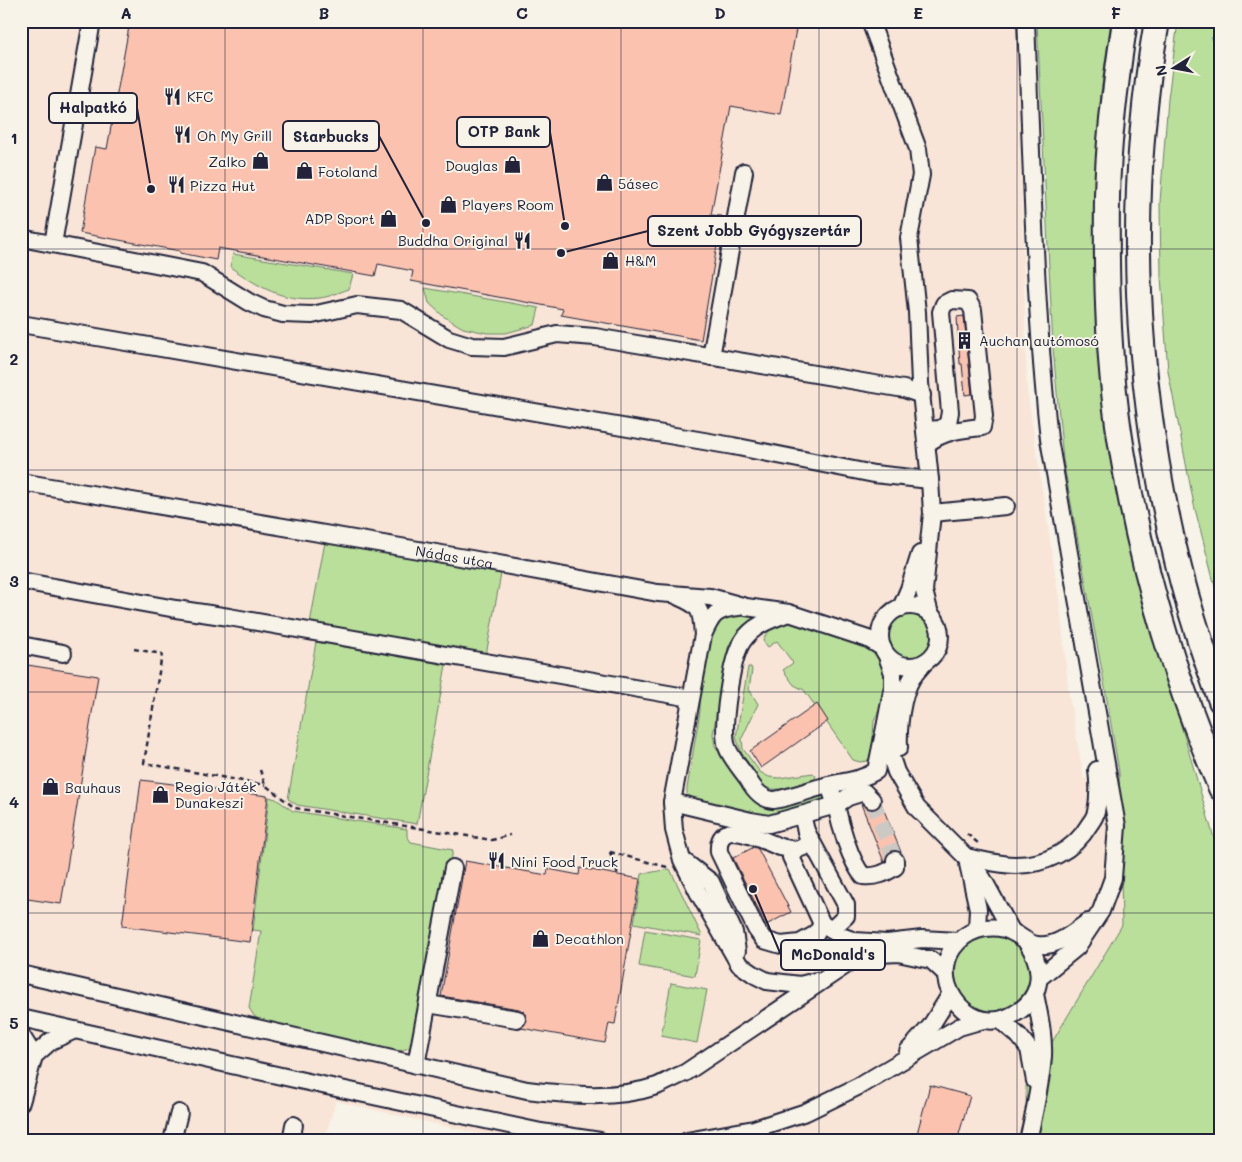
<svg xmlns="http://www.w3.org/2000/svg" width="1242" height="1162" font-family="Mali,sans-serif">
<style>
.built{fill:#f8e5d7}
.green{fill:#b9df9a;stroke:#6e806a}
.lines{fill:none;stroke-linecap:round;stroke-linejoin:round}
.stream{stroke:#6c8caf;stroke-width:4.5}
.building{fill:#fbc3af;stroke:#22223b}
.minor-tunnel{stroke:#ccc9c5;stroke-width:16;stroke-dasharray:16 8;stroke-linecap:butt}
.minor-casing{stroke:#22223b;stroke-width:20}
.highway-casing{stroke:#22223b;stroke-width:28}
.path{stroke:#22223b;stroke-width:2.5;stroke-dasharray:5 4;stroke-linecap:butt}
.minor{stroke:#f7f3e8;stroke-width:16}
.highway{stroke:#f7f3e8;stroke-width:24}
.grid{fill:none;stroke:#22223b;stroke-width:1;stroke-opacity:0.55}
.labels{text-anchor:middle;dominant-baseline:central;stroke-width:4;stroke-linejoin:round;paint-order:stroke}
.poi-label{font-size:14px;fill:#22223b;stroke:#f7f3e8;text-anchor:start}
.street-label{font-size:14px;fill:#22223b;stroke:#f7f3e8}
.leader{fill:none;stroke:#22223b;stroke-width:2}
.callout-dot{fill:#22223b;stroke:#f7f3e8;stroke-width:2}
.callout{fill:#f7f3e8;stroke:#22223b;stroke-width:2}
.callout-label{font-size:15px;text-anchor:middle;font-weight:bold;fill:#22223b}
.neatline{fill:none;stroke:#22223b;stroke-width:2}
.grid-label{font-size:16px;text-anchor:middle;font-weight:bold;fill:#22223b}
</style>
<rect width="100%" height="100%" fill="#f7f3e8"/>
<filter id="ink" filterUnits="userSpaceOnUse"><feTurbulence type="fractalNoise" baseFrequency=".02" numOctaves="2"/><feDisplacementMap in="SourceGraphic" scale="10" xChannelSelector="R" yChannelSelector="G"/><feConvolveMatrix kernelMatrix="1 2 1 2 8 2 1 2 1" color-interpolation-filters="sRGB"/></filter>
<g filter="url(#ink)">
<polygon class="built" points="21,21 1017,21 1027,390 1060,605 1069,696 1084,779 1119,772 1122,925 1026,1086 1027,1141 509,1141 336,1101 324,1141 21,1141"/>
<g class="green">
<polygon points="1037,21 1111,21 1101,92 1094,198 1095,292 1104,409 1121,512 1136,580 1174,701 1221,862 1221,1141 1027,1141 1026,1086 1122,925 1119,772 1104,682 1063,460 1053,348"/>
<polygon points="1178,21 1221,21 1221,610 1194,505 1168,371 1161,277 1160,202 1168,99"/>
<path d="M233 254 353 274 349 289C340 292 329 297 320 298 281 302 260 287 230 267Z"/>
<polygon points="425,288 539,308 535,325 506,333 487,333 463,328 443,316 429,303"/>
<polygon points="325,542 501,574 486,655 310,623"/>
<path d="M762 612C747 624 736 630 728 648L713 734 715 746 752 799C759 805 764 807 774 808L827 795 828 801 771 819 690 799 687 794V788L700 711V695L711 629 723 614Z"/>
<circle cx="909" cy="636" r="23"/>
<path d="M801 621 876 650 886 672 884 701 874 720 872 754 867 761 860 762 853 760 804 690 794 685 783 670 793 663 777 641 768 647 763 641C768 625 787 622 801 621Z"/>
<polygon points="316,642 446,665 417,824 297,805 288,799"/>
<path d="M748 667H751L752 670 749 689 758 704 742 738 743 749 760 772 769 777 779 778 813 773 816 776 814 780C800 783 776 795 764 786L742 754 736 737Z"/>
<polygon points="269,797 276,799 293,811 407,829 407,836 411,842 453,850 418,1038 409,1048 396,1052 262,1022 254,1016 249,1008 261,931 253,930"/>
<polygon points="670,869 702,936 634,923 642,874"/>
<polygon points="645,930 701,940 695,976 639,966"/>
<circle cx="993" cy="974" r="39"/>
<polygon points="671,983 707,990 697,1043 661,1036"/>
</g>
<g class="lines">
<g class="stream">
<polyline points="1216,21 1220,30 1218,42"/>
<polyline points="1213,39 1221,46"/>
</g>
</g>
<g class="building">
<polygon points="130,21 758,21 796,29 781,115 731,106 711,215 722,216 701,340 561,315 563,309 411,281 413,271 378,264 375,276 218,248 216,260 180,253 180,251 80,233 95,147 107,149"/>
<polygon points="964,316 972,394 965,395 962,364 960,364 957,317"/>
<polygon points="21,664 98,676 61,904 21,898"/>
<polygon points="817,704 828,721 761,768 750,751"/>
<polygon points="141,780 268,796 250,942 122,926"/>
<polygon points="881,803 901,852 895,850 890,852 884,862 861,804 869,809 874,810 879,807"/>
<polygon points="754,847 758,849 791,912 766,925 733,858"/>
<polygon points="465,861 547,875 548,869 579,875 580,868 640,879 615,1024 609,1023 605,1043 521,1028 527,1021 526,1016 524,1012 519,1009 441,996"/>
<polygon points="930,1085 970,1096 957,1141 915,1141"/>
</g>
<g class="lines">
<polyline class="minor-tunnel" points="872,800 895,860"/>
<defs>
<g id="minor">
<polyline points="870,21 918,149 921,175 909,238 917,312 920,383 930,480 932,513 924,591 930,614"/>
<path d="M1026 21C1032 160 1034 300 1049 439L1117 826 1113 878 1101 911 1077 947 1039 978"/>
<polyline points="21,238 202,273 249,302 264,309 283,314 312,315 357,305 401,310 449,339 472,346 504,347 557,334 595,337 904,389 922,395"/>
<polyline points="53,244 92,21"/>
<polyline points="21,324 733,446 874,474 930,480"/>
<polyline points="711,357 744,172"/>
<path d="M925 430 941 429 948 423 950 412 941 312 944 304 952 300 968 301 973 310 984 416 982 427C962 429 943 431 927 444"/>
<path id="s1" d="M21 482 471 559 658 593 710 597 746 607 789 613 868 639 883 648"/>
<polyline points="932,513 1006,506"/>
<polyline points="21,581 176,609 229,617 691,698"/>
<path d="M679 597C702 607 701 610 703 635L672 802 674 830 682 860 698 892 739 964 755 975 767 981 800 985 816 981"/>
<circle cx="910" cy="636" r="30"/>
<polyline points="901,608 909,589 920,554"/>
<path d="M786 614C769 620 752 626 742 642 731 659 721 728 727 747 731 758 741 769 748 779 753 788 761 799 773 800 782 800 815 788 825 786 843 781 860 781 876 771L886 723"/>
<path d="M703 635C712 615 715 609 739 607"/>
<polyline points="21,645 63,653"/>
<polyline points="887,656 893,673 893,686 886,723 889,751 896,772 917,808 966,857 983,879 1012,932"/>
<path d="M899 748C898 728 901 696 912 678 916 672 921 667 925 662"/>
<path d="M872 800 864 792 848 797 836 805C840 824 850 861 863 876 876 877 884 874 895 867V860"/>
<polyline points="672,802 751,821 769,824 836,805 829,785"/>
<polyline points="802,815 808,839 806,846 796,850 791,857 822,924 841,936 855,941 887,943"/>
<polyline points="806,831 846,905 846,916 831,930"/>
<path d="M796 850C791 849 785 848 780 847 763 841 716 814 719 852L756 929 764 940 781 945 800 943 816 934 822 924"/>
<path d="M966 857C982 860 999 865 1015 865 1045 865 1074 851 1089 825 1092 821 1095 817 1096 812 1099 798 1099 785 1097 770"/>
<polyline points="685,862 711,882 734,932 737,951"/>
<polyline points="968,864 978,909 977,929"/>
<path d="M1025 940C1047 969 1043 1002 1008 1017 964 1036 925 975 958 942 972 927 997 923 1014 933 1022 937 1029 944 1037 945 1056 948 1074 932 1088 922"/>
<polyline points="880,954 898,953 931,960 945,973"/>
<path d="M21 974 527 1090C570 1095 615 1100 657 1086 666 1082 675 1077 685 1073L852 961 868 955 887 943 922 939 958 941"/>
<polyline points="428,1004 517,1019"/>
<polyline points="21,1018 299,1080 541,1132 600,1141"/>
<polyline points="1000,1020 1019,1036 1029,1049 1035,1081"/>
<polyline points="21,1035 34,1056"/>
<polyline points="908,1051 930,1027 950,995"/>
<polyline points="416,1065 453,868"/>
<polyline points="21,1102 34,1056 51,1041 75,1030"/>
<polyline points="172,1141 179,1113"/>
<polyline points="291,1141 294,1125"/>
<polyline points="687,1141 754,1129 806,1112 859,1086 959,1027 983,1020"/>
<path d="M1028 1141C1034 1113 1041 1084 1043 1056 1044 1035 1039 1014 1035 994"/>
</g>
<g id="highway">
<path d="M1125 21C1116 79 1108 138 1107 197 1106 283 1108 372 1123 456 1142 570 1175 681 1221 788"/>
<path d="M1157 21C1125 202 1134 390 1179 568 1190 613 1205 657 1221 701"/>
</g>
</defs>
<use href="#minor" class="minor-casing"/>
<use href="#highway" class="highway-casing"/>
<g class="path">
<polyline points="134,649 162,654 144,763 265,785"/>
<path d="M939 661C951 650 949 634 944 620"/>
<polyline points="260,770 265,785 295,808 492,840 510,835"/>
<polyline points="967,834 978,843"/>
<polyline points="610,852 667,867 670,866"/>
<polyline points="610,852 618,875"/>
</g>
<use href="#minor" class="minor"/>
<use href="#highway" class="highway"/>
</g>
</g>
<path class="grid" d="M225 21V1141M423 21V1141M621 21V1141M819 21V1141M1017 21V1141M21 249H1221M21 470H1221M21 692H1221M21 913H1221"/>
<defs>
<symbol id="restaurant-bare" viewBox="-9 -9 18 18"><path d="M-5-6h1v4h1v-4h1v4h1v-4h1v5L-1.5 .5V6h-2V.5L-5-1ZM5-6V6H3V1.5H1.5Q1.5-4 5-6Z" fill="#22223b" stroke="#f7f3e8" stroke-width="2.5" paint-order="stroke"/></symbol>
<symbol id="shop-bare" viewBox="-9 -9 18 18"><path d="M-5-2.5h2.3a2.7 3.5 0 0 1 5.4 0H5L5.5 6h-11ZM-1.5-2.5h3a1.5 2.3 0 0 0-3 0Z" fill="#22223b" stroke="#f7f3e8" stroke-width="2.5" paint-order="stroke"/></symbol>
<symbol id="building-bare" viewBox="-9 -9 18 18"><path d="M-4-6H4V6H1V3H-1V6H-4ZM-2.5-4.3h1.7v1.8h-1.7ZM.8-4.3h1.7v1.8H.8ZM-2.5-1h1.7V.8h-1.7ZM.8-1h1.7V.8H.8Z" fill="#22223b" stroke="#f7f3e8" stroke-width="2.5" paint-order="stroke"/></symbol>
</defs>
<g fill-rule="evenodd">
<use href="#restaurant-bare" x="160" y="84" width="25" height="25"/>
<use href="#restaurant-bare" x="170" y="122" width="25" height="25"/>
<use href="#shop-bare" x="248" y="148" width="25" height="25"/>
<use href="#shop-bare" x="500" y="152" width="25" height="25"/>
<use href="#shop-bare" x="292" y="158" width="25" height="25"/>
<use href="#shop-bare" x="592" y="170" width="25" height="25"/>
<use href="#restaurant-bare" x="164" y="172" width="25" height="25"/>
<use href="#shop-bare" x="436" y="192" width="25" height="25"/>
<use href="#shop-bare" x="376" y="206" width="25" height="25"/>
<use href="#restaurant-bare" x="510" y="228" width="25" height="25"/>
<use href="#shop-bare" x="598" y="248" width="25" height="25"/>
<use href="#building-bare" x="952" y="328" width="25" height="25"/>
<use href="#shop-bare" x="38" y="774" width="25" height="25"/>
<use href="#shop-bare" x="148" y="782" width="25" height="25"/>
<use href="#restaurant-bare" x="484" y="848" width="25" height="25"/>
<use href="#shop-bare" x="528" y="926" width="25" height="25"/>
</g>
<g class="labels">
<g class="poi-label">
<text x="187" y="96">KFC</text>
<text x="197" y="135">Oh My Grill</text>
<text x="246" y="161" text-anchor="end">Zalko</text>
<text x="498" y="165" text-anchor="end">Douglas</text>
<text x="318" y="171">Fotoland</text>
<text x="618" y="183">5ásec</text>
<text x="190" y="185">Pizza Hut</text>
<text x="462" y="204">Players Room</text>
<text x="375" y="218" text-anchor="end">ADP Sport</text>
<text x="508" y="240" text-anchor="end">Buddha Original</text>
<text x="625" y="260">H&amp;M</text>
<text x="979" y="340">Auchan autómosó</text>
<text x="175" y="786">Regio Játék<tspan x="175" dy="16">Dunakeszi</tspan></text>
<text x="65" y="787">Bauhaus</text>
<text x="511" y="861">Nini Food Truck</text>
<text x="555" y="938">Decathlon</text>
</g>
<g class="street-label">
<text stroke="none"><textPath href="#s1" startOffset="440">Nádas utca</textPath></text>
</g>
</g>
<path class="leader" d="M151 189L137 108M565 226L550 132M426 223L379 136M561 253L648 231M753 889L781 955"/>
<g class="callout-dot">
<circle cx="151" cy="189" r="5"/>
<circle cx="565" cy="226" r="5"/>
<circle cx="426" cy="223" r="5"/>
<circle cx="561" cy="253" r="5"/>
<circle cx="753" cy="889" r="5"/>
</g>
<g class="callout">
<rect x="49" y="93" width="88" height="30" rx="5"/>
<rect x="457" y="117" width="93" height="30" rx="5"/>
<rect x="283" y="121" width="96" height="30" rx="5"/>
<rect x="648" y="216" width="213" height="30" rx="5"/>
<rect x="781" y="940" width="104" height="30" rx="5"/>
</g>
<g class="callout-label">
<text x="93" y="113">Halpatkó</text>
<text x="504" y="137">OTP Bank</text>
<text x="331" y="142">Starbucks</text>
<text x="754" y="236">Szent Jobb Gyógyszertár</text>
<text x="833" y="960">McDonald's</text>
</g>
<rect width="1242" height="1162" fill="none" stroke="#f7f3e8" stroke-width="55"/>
<g transform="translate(1174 68) rotate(259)" stroke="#f7f3e8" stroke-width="4" paint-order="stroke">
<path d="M0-4L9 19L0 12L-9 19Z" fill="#22223b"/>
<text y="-8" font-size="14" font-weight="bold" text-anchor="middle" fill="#22223b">N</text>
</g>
<rect x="28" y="28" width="1186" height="1106" class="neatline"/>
<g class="grid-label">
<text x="126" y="19">A</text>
<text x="324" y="19">B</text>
<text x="522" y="19">C</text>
<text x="720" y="19">D</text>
<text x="918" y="19">E</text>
<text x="1116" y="19">F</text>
<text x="14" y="144">1</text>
<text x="14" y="365">2</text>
<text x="14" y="587">3</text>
<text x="14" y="808">4</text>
<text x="14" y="1029">5</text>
</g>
</svg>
